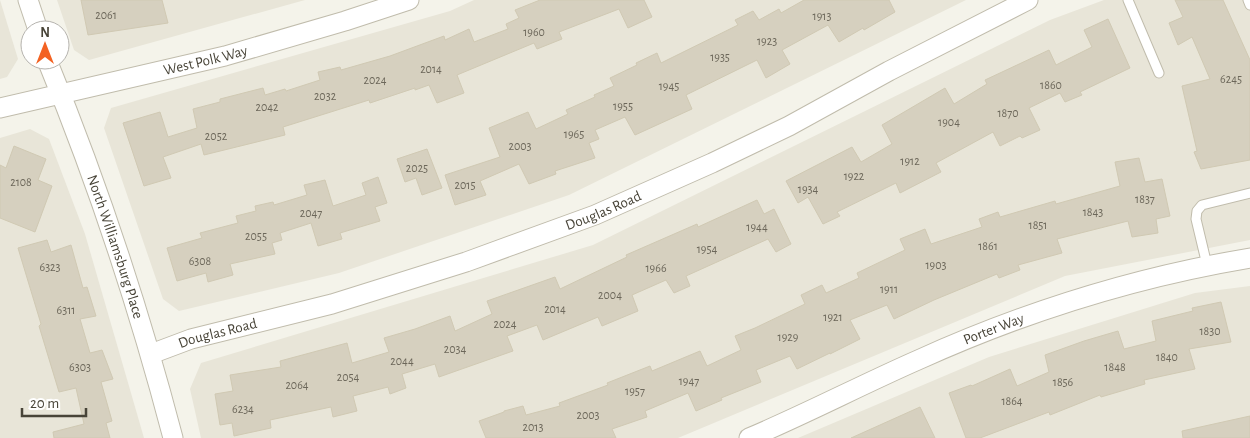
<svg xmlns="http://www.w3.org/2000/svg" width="1250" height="438" font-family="'Alegreya Sans',sans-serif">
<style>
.residential{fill:#e8e5d8}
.building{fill:#d6d0bf;stroke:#d0c9b3}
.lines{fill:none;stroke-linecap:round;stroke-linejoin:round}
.lane-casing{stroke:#c0bcac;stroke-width:11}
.street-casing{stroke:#c0bcac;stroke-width:21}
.lane{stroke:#fff;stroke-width:9}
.street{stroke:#fff;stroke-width:19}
.labels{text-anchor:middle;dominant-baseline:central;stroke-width:4.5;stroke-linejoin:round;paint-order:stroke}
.number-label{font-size:12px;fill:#6c675a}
.street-label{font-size:15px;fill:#484438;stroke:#fff}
</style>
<rect width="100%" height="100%" fill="#f4f3ea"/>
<g class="residential">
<polygon points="0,0 18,59 7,77 0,79"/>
<polygon points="57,0 305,0 89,60 74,50"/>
<polygon points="474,0 966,0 569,195 339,273 179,311 163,299 104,128 111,108 450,11"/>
<polygon points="1104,0 1250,0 1250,240 1065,276 678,438 201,438 190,389 201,363 593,245 1050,20"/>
<polygon points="30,129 49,139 85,234 144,438 0,438 0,138"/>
<polygon points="1250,286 1250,438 798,438 989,357 1195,293"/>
</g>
<g class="building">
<polygon points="81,0 162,0 168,23 88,35"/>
<polygon points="540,0 644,0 652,17 628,28 619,9 559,32 562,39 537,49 534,43 457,75 464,93 437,103 429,85 415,90 415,88 370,103 369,100 283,127 285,135 204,155 201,144 163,157 171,178 144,186 123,123 160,112 168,137 197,128 193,109 220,102 220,99 263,88 265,95 285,89 286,91 320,80 318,72 340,67 341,70 390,56 444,36 445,40 469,29 474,42 508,29 506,24 519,18 515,10"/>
<polygon points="804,0 889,0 895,12 864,30 863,28 839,42 828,25 782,50 790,64 766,78 757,60 686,95 692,109 635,135 625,117 595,130 599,139 589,143 595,158 555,171 556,174 529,184 519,164 480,181 486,195 455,205 445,175 500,157 489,128 528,112 536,129 568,114 566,110 595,97 594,95 614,86 610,78 637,65 636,63 657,53 661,63 738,25 735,20 753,11 759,20 779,9 781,13"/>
<polygon points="1175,0 1223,0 1250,60 1250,160 1201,169 1194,152 1197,151 1182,86 1210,79 1192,37 1178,45 1169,23 1183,17"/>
<polygon points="1108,19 1130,68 1080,92 1082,95 1065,102 1060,93 1029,108 1040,130 1022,138 1020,136 1000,146 993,132 936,163 941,172 900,193 896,183 837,212 840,216 823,224 808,197 798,203 786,181 852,147 861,162 892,144 882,125 945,88 954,104 987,84 985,80 1049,50 1056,65 1092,47 1084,30"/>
<polygon points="14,146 46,159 38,180 52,186 35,232 0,218 0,165 6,168"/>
<polygon points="427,149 442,188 422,195 416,178 405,182 397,159"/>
<polygon points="1139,158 1145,182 1162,179 1170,216 1156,219 1158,233 1132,237 1128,221 1057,239 1062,253 1018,265 1020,270 999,278 997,274 934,300 894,319 887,305 850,320 860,339 830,354 830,353 797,369 790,356 756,370 761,382 721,398 722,400 696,411 688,393 645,411 647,417 612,429 616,438 486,438 479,421 504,412 504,411 523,406 526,415 560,406 559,403 608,385 607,383 650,366 652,371 700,351 707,366 741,350 735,336 755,328 805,304 801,295 822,285 826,293 859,278 857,273 905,250 900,239 925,229 931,244 982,227 979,219 998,212 1000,217 1055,201 1056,204 1120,186 1115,162"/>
<polygon points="378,177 387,203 375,207 380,221 340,233 342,239 318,246 311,223 280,233 282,240 272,243 275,254 230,264 233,275 208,282 206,273 177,281 167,248 202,238 200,233 238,223 236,216 256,211 255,206 273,202 274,205 307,195 304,185 325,180 333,206 366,195 362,183"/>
<polygon points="757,200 764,214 774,209 791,244 776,252 768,239 686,276 690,286 674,293 666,280 632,295 638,311 602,326 598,317 543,340 537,325 507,336 513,351 439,377 435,364 402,374 406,388 390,394 388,387 353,396 357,411 333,417 331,407 270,420 271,428 234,436 232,423 220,425 215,394 233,391 230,375 281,367 280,361 347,343 352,363 389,352 384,338 415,329 450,316 455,331 492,314 487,301 555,277 560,289 627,257 626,255 697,224 698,227"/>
<polygon points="47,240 51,252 71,245 83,288 87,287 96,316 80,319 90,353 102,350 113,379 101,382 112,421 106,423 110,438 54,438 53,432 84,424 76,388 59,392 39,326 41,324 18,248"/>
<polygon points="1221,302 1231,342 1189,349 1195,369 1144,380 1145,384 1101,397 1100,395 1050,415 1049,412 980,438 966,438 949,393 971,385 972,386 1010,369 1017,386 1049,372 1045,355 1084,341 1118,331 1124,349 1156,341 1152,321 1193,311 1192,308"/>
<polygon points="920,407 935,438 851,438"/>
<polygon points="1250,416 1250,438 1183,438 1182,431"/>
</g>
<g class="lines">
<defs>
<g id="lane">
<polyline points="1128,0 1159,73"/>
<polyline points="1248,0 1250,5"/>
<polyline points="1207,265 1196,219 1197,211 1202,205 1250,193"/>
</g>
<g id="street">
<polyline points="28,0 38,30"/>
<path id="s1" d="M47 60C98 184 139 308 173 438"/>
<path id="s2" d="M0 108 225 56 345 21 409 0"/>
<path id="s3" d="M151 354 191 339 332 304 466 262 595 215 712 163 789 126 889 71 1028 0"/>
<path id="s4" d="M749 438C806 414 861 385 918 360 1024 312 1136 277 1250 258"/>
</g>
</defs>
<use href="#lane" class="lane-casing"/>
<use href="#street" class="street-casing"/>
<use href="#lane" class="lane"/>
<use href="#street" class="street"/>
</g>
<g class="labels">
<g class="number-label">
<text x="106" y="15">2061</text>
<text x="822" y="16">1913</text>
<text x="534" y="32">1960</text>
<text x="767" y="41">1923</text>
<text x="720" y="57">1935</text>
<text x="431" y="69">2014</text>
<text x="1231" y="79">6245</text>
<text x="375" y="80">2024</text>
<text x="1051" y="85">1860</text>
<text x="669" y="86">1945</text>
<text x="325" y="96">2032</text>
<text x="623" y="106">1955</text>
<text x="267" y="107">2042</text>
<text x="1008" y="113">1870</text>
<text x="949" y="122">1904</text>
<text x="574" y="134">1965</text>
<text x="216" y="136">2052</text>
<text x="520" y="146">2003</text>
<text x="910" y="161">1912</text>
<text x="417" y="168">2025</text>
<text x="854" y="176">1922</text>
<text x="21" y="182">2108</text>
<text x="465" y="185">2015</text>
<text x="808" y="189">1934</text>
<text x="1145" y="199">1837</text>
<text x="1093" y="212">1843</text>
<text x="311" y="213">2047</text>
<text x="1038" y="225">1851</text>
<text x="757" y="227">1944</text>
<text x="256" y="236">2055</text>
<text x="988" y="246">1861</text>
<text x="707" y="249">1954</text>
<text x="200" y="261">6308</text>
<text x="936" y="265">1903</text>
<text x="50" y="267">6323</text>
<text x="656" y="268">1966</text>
<text x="889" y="289">1911</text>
<text x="610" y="295">2004</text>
<text x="555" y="309">2014</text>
<text x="66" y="310">6311</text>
<text x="833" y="317">1921</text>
<text x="505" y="324">2024</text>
<text x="1210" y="331">1830</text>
<text x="788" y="337">1929</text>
<text x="455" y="349">2034</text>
<text x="1167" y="357">1840</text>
<text x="402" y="361">2044</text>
<text x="80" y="367">6303</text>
<text x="1115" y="367">1848</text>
<text x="348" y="377">2054</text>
<text x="689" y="381">1947</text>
<text x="1063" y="382">1856</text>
<text x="297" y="385">2064</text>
<text x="635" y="391">1957</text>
<text x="1012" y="401">1864</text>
<text x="243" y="409">6234</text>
<text x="588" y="415">2003</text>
<text x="533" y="427">2013</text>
</g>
<g class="street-label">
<text stroke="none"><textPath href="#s2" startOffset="211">West Polk Way</textPath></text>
<text stroke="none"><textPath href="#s3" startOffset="475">Douglas Road</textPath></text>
<text stroke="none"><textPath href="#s1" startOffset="199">North Williamsburg Place</textPath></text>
<text stroke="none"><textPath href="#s4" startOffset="268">Porter Way</textPath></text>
<text stroke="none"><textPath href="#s3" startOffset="70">Douglas Road</textPath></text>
</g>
</g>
<g transform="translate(45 45)"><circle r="24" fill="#ffffff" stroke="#b6b4af"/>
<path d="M0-4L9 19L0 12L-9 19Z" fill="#f36222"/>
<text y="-8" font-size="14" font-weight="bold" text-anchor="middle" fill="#484438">N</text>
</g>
<path d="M22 408v8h64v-8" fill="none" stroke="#484438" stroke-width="2.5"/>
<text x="30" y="408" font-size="15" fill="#484438" stroke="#ffffff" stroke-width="4" paint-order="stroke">20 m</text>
</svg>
